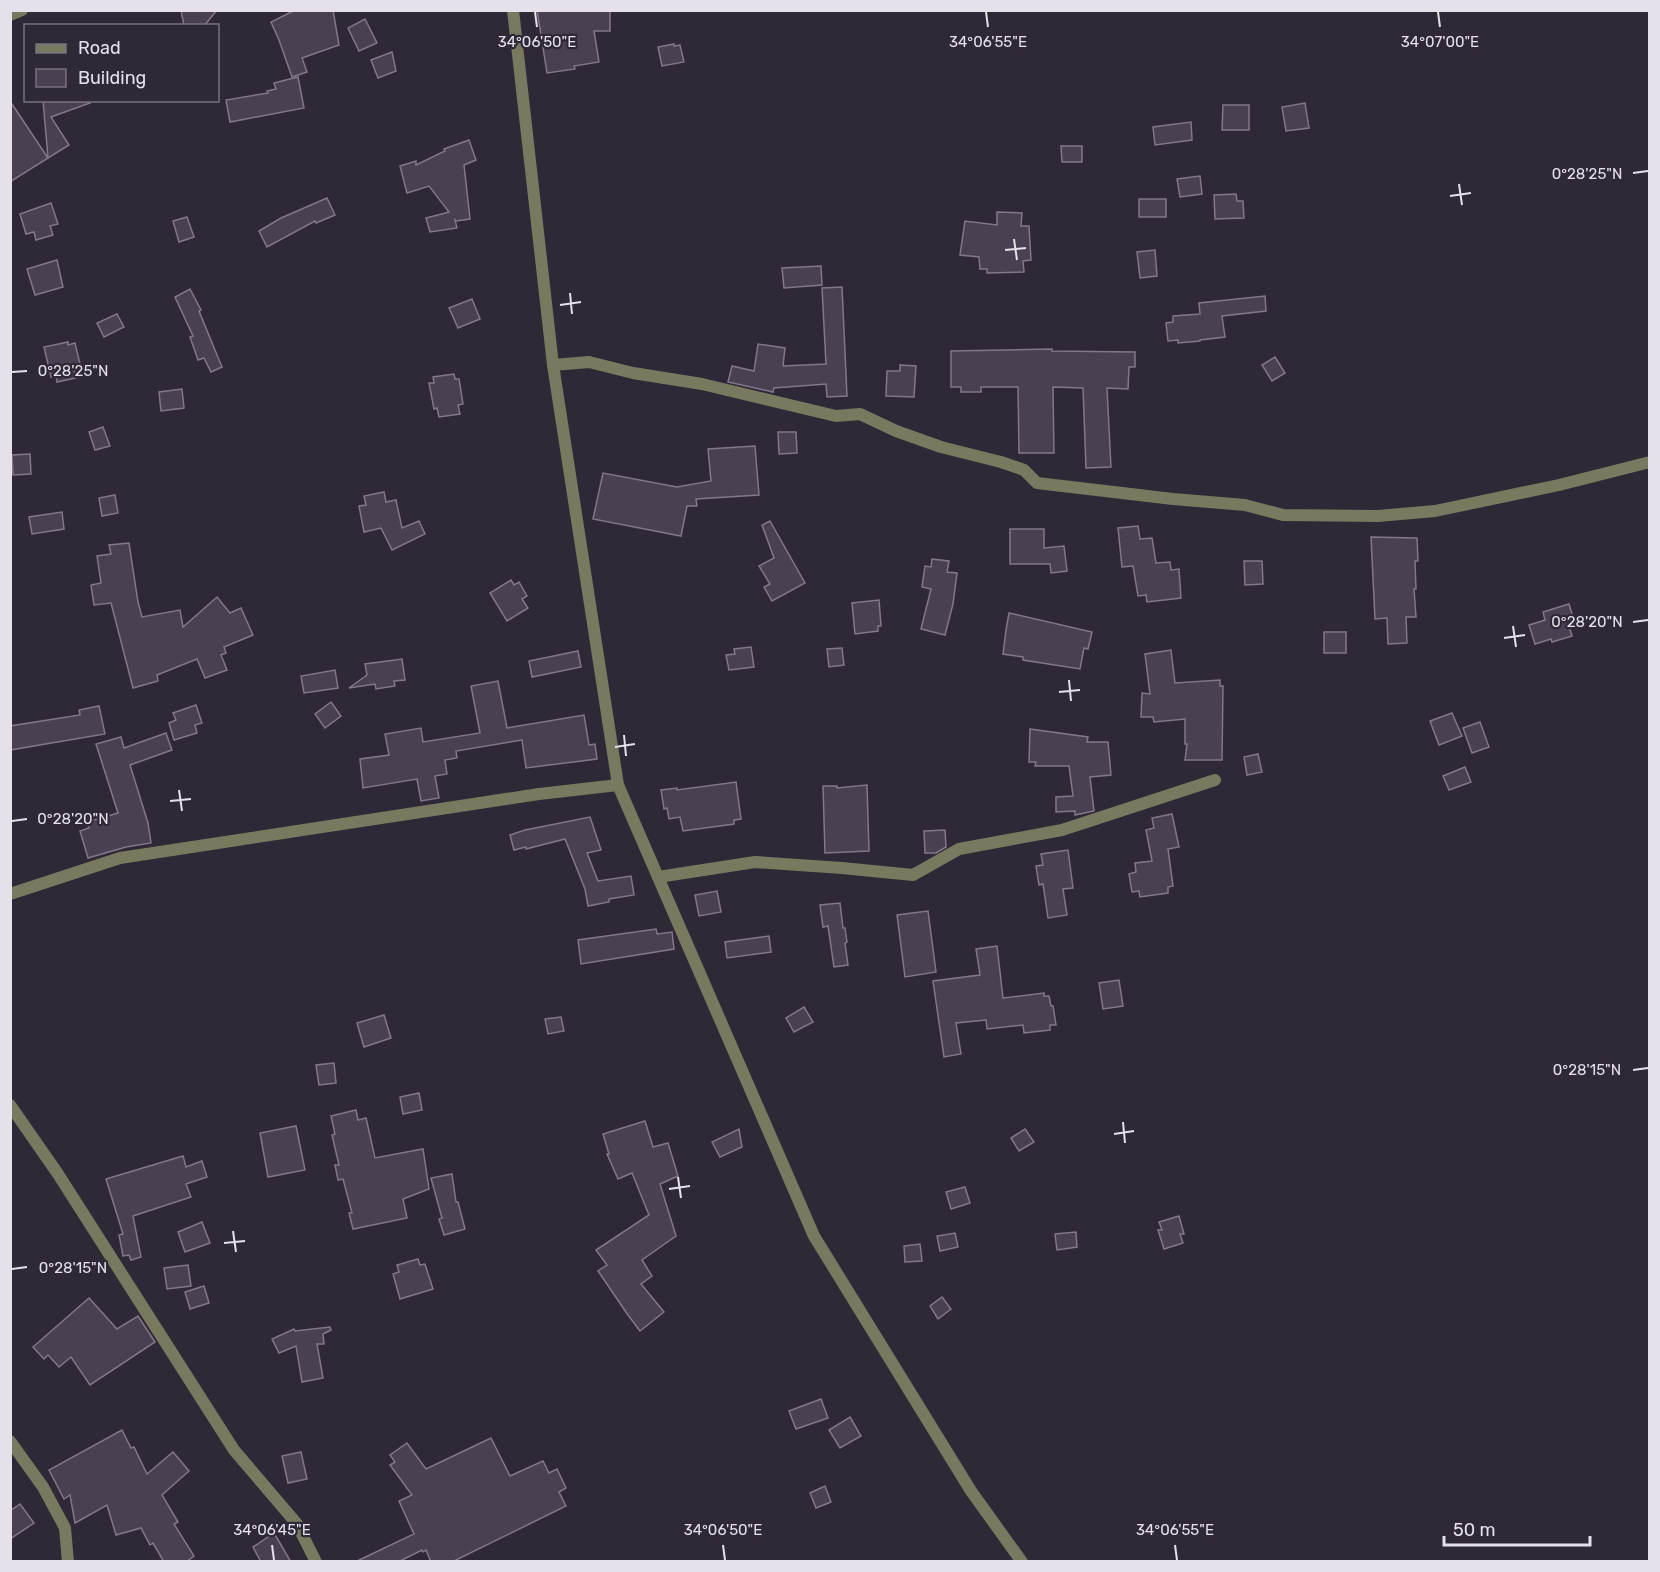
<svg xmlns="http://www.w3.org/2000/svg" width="1660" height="1572" font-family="Rubik,sans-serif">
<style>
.building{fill:#494152;stroke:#81788a;stroke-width:1.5}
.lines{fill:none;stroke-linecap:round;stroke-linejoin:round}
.minor{stroke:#78795e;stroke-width:12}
.ticks{fill:none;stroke:#e5e0ea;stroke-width:2}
.ticks-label{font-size:15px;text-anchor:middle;fill:#e5e0ea;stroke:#2f2837;stroke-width:4.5;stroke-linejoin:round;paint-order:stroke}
</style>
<rect width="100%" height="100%" fill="#2f2837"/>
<g class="building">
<polygon points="181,10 217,10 204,26 184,26"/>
<polygon points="295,10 333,10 339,45 302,58 307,72 292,77 279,40 271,22"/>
<polygon points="537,10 610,10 610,31 594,31 599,62 574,66 575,69 547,73"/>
<polygon points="365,19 377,43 359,51 348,28"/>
<polygon points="674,44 674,46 680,45 684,62 662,66 658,47"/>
<polygon points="392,52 396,71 378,78 371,60"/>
<polygon points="298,77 304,108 230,122 226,100 268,93 267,91 276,89 274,83"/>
<polygon points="43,100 90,100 90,103 51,117 69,145 48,158"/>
<polygon points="10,101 48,158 10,182"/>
<polygon points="1305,103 1309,128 1286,131 1282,107"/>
<polygon points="1223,105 1249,105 1249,130 1222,130"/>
<polygon points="1191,122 1192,140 1155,145 1153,127"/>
<polygon points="469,140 476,160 464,165 470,219 456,221 455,220 457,228 430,232 426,218 449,212 429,186 407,193 400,166 416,161 416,165 445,151 444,149"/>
<polygon points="1061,146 1082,146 1082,162 1062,162"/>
<polygon points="1200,176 1202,194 1180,197 1177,179"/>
<polygon points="1236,194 1237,201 1243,201 1244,218 1215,219 1214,195"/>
<polygon points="327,198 335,215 316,223 315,221 267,247 259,231 281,218"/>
<rect x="1139" y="199" width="27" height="18"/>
<polygon points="51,203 58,224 50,226 53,235 36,240 34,232 26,234 20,214"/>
<polygon points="997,212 1022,213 1021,226 1029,226 1031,260 1023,261 1024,272 987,273 987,269 980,269 979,257 960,255 965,221 997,225"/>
<polygon points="187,217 194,237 179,242 173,221"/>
<polygon points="1155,250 1157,276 1140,278 1137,252"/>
<polygon points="57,260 63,287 35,295 27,269"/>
<polygon points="821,266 822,285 784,288 782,268"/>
<polygon points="842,287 847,396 827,397 826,384 774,388 773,392 728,382 732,366 754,371 758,344 785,348 783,366 826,364 822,288"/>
<polygon points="190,289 201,310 199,311 222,367 211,372 204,358 198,360 190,337 193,336 175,297"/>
<polygon points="1265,296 1266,311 1222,316 1225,337 1200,340 1200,341 1178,343 1178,340 1168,341 1166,323 1173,322 1173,316 1200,314 1199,303"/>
<polygon points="472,299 480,319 458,328 449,308"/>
<polygon points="117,314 124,327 104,337 97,323"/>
<polygon points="68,342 68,345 75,343 81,368 74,369 76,378 57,382 56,376 51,377 44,347"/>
<polygon points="1052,349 1052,351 1135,352 1135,367 1129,367 1128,389 1107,388 1111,467 1086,468 1083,388 1053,387 1054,453 1019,453 1018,387 981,387 981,392 961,392 961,387 951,387 951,351"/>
<polygon points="1275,357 1285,373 1272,381 1262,365"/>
<polygon points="900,365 916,366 914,397 886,396 887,371 900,371"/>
<polygon points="454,374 455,379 459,379 463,404 458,405 460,414 439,417 437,408 434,409 429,383 434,383 433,377"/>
<polygon points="182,389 184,408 161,411 159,392"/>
<polygon points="103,427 110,446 95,450 89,432"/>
<polygon points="778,432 796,432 797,453 779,454"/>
<polygon points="755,446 759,495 696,499 697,506 687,506 681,536 593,519 603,473 677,487 711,481 708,449"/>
<polygon points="30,454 31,474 13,475 12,455"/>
<polygon points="384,492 386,502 396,500 402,528 419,521 425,534 392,550 381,528 364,532 359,506 366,505 364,496"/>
<polygon points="115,495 118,513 102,516 99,498"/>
<polygon points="62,512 64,529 32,534 29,517"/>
<polygon points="770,521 805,583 772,601 764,587 770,584 759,566 774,558 762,525"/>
<polygon points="1138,526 1140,539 1152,538 1156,563 1170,562 1171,570 1179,569 1181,598 1147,602 1146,595 1138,596 1133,566 1122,567 1118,528"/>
<polygon points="1010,529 1044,529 1044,548 1064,546 1067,571 1051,573 1050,564 1010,564"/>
<polygon points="1371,537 1417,538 1418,561 1415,561 1416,589 1414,589 1416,617 1406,617 1407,643 1388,644 1387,618 1375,619"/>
<polygon points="129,543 138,602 142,617 180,610 183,627 217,597 230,613 241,608 253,635 224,647 226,653 221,655 227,670 205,678 197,659 157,675 158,681 133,688 111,603 94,605 91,585 101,583 97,556 111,554 109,545"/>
<polygon points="932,559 949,561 947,572 957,573 953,604 945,635 921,629 931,589 922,587 925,566 931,567"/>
<polygon points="1244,561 1262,561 1263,584 1245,585"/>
<polygon points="511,580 514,585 519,582 527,596 522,599 528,608 507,621 490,593"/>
<polygon points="879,600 881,626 878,626 878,631 855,634 852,603"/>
<polygon points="1569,604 1575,624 1569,626 1572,636 1552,642 1551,639 1535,644 1529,625 1545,620 1543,612"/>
<polygon points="1009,613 1092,632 1088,649 1084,648 1080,669 1023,660 1023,657 1003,654 1006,630"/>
<rect x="1324" y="632" width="22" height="21"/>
<polygon points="751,647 754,667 729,670 726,655 735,654 734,649"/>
<polygon points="842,648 844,665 829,667 827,649"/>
<polygon points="1171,650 1175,683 1220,680 1220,686 1223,686 1222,760 1185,760 1187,744 1185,744 1185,719 1154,722 1153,717 1141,717 1142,693 1150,694 1145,654"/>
<polygon points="578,651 581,667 532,677 529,661"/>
<polygon points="402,659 405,680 394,681 395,686 376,689 375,684 349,688 367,675 365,664"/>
<polygon points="335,670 338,688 304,693 301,676"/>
<polygon points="498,681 507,728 584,715 589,745 595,744 597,759 526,768 522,740 456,751 457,758 445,760 447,774 435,776 439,798 421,801 417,779 363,788 360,759 389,755 385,734 421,728 423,742 480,733 471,686"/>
<polygon points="331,702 341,716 325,728 315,714"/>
<polygon points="196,705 202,723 195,725 197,733 174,740 169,723 176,720 173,713"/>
<polygon points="99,706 105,734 10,750 10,726 80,715 79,710"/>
<polygon points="1452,713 1462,736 1439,745 1430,721"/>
<polygon points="1480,722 1489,747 1472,753 1463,728"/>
<polygon points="1030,729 1088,737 1087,742 1108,742 1111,775 1090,777 1094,811 1075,815 1075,811 1056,812 1056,797 1073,796 1069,766 1035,766 1036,762 1029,762"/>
<polygon points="166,733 172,750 130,765 148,823 151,843 126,847 88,858 80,831 89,828 87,822 118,813 96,744 121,737 124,748"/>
<polygon points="1258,754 1262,772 1247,775 1244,757"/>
<polygon points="1465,767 1471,782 1449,790 1443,776"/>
<polygon points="736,782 741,819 734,820 734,824 683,831 680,817 669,819 667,808 664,809 661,790 677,788 677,790"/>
<polygon points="867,785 869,851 825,853 823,786 837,786 837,788"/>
<polygon points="1172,814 1179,847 1168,849 1173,886 1168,887 1168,893 1140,897 1139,891 1132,892 1129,874 1136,872 1135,863 1152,861 1146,830 1154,828 1152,818"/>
<polygon points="590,817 601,850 587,853 598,881 631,876 634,895 609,899 609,902 588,906 585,889 565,839 526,849 526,847 514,850 510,835 525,830"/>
<polygon points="945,830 946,847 936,853 925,853 924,831"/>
<polygon points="1068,850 1073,888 1063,889 1067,915 1048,918 1043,884 1039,885 1036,866 1043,865 1041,854"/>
<polygon points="717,891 721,912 699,916 695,895"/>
<polygon points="840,903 843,928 845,928 847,942 845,943 848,965 834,967 828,926 823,927 820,905"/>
<polygon points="928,911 936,972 905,977 897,915"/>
<polygon points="656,929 657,934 672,932 674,949 581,964 578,940"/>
<polygon points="769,936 771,952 727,958 725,942"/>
<polygon points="997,946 1003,998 1044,993 1044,996 1049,996 1051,1006 1053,1006 1056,1025 1050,1025 1050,1030 1024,1033 1023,1025 987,1029 986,1020 956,1023 961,1054 944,1057 933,981 980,975 976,949"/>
<polygon points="1119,980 1123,1006 1103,1009 1099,983"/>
<polygon points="804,1007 813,1022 794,1032 786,1018"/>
<polygon points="384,1015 391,1038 364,1047 357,1023"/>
<polygon points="561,1017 564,1031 548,1034 545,1019"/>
<polygon points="334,1063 336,1083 319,1085 316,1065"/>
<polygon points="419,1093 422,1110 403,1114 400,1097"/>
<polygon points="356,1110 358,1120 366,1118 375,1158 423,1149 429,1189 403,1199 407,1218 353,1229 349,1213 352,1213 343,1179 338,1180 335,1165 339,1165 332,1135 335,1134 331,1116"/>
<polygon points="645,1121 653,1147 668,1143 678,1176 660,1184 676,1236 642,1260 652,1276 641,1284 664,1312 640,1331 628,1315 598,1271 607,1265 596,1250 649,1215 632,1173 618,1179 607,1154 609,1154 603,1134"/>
<polygon points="296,1126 305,1170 268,1177 260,1133"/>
<polygon points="739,1129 742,1147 720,1157 712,1142"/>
<polygon points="1025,1129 1034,1142 1019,1151 1011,1138"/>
<polygon points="183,1156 186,1167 202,1161 207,1177 186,1184 191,1197 133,1216 141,1257 131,1260 129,1255 123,1256 119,1235 123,1234 106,1179"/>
<polygon points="452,1174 456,1202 458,1202 465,1229 444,1235 439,1219 442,1218 431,1178"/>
<polygon points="965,1187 970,1203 951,1209 946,1192"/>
<polygon points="1179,1216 1184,1234 1180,1234 1183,1243 1164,1249 1158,1230 1162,1230 1159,1222"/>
<polygon points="202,1222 210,1243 185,1252 178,1232"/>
<polygon points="1076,1232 1077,1247 1057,1250 1055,1234"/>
<polygon points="955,1233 958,1247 940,1251 937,1236"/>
<polygon points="920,1244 922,1261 905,1262 904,1246"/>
<polygon points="418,1259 420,1265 425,1264 433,1289 400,1299 393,1274 399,1272 397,1265"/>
<polygon points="188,1265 191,1286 167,1289 164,1268"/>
<polygon points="204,1286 209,1303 190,1309 185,1292"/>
<polygon points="942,1297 951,1309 938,1319 930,1306"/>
<polygon points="89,1298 117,1329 138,1316 155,1342 90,1385 71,1357 59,1367 48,1355 44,1359 33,1347"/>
<polygon points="330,1327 331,1330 323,1334 324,1344 317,1344 323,1378 302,1382 296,1346 279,1353 272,1339 294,1329 295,1331"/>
<polygon points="821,1399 828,1418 796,1429 789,1411"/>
<polygon points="850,1417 861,1436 840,1448 829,1430"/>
<polygon points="122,1430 131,1448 134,1447 147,1474 173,1452 189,1471 162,1495 178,1522 174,1524 194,1556 186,1562 164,1562 153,1543 150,1545 141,1528 116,1535 107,1505 75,1523 70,1495 64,1499 49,1470"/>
<polygon points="491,1438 510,1476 543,1461 549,1473 557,1469 566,1488 559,1492 566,1506 452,1562 431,1562 426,1550 423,1552 422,1550 398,1562 355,1562 414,1534 399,1501 412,1495 390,1465 395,1462 390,1455 407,1443 426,1469"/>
<polygon points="301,1452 307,1479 288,1483 282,1456"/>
<polygon points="825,1486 831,1502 816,1508 810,1493"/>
<polygon points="20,1504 34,1523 10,1539 10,1511"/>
<polygon points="274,1533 291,1562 261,1562 253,1547"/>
</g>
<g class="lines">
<g class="minor">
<polyline points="513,10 553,365 618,785 814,1236 971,1491 1022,1562"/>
<polyline points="10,15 22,10"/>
<polyline points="553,365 589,362 633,373 702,384 836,416 860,414 896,431 941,447 1001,462 1024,470 1037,483 1173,499 1245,505 1283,515 1378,516 1435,511 1559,485 1650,462"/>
<polyline points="658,877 755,862 842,868 913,875 959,849 1062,830 1215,780"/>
<polyline points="10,894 120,858 539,794 618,785"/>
<polyline points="10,1105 58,1174 234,1450 297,1524 316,1562"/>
<polyline points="10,1441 43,1487 65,1528 68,1562"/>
</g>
</g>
<path class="ticks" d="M535 12 537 27M986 12 988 27M1438 12 1440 27M1633 173 1648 171M1459 184 1462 205M1450 196 1471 193M1014 239 1017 260M1005 250 1026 248M570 293 572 314M560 305 581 302M12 372 27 371M1633 622 1648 620M1513 626 1516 647M1504 638 1525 635M1069 680 1071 701M1059 692 1080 690M624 735 626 756M615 747 635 744M179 790 182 811M170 801 191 799M12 821 27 819M1633 1070 1648 1068M1123 1122 1125 1143M1114 1134 1134 1131M678 1177 681 1198M669 1189 690 1186M233 1231 236 1252M224 1243 245 1241M12 1269 27 1267M272 1545 274 1560M723 1545 725 1560M1175 1545 1177 1560"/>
<g class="ticks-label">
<text x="537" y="47">34°06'50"E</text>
<text x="988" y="47">34°06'55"E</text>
<text x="1440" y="47">34°07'00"E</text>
<text x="1587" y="179">0°28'25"N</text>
<text x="73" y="376">0°28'25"N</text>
<text x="1587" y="627">0°28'20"N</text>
<text x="73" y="824">0°28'20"N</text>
<text x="1587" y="1075">0°28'15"N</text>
<text x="73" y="1273">0°28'15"N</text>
<text x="272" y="1535">34°06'45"E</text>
<text x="723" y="1535">34°06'50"E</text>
<text x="1175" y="1535">34°06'55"E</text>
</g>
<rect width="1660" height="1572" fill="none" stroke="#e5e0ea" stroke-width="24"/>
<rect x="24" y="24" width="195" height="78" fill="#2f2837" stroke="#78727f" stroke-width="1.5"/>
<rect x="36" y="44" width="30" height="9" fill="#78795e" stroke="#78727f" stroke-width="1.5"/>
<text x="78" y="54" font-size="18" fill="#e5e0ea">Road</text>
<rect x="36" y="69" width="30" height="18" fill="#494152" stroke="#78727f" stroke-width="1.5"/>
<text x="78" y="84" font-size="18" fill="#e5e0ea">Building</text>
<path d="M1444 1536v9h146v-9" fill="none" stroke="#e5e0ea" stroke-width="3"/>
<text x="1453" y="1536" font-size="18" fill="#e5e0ea" stroke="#2f2837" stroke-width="4.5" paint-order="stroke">50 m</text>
</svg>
